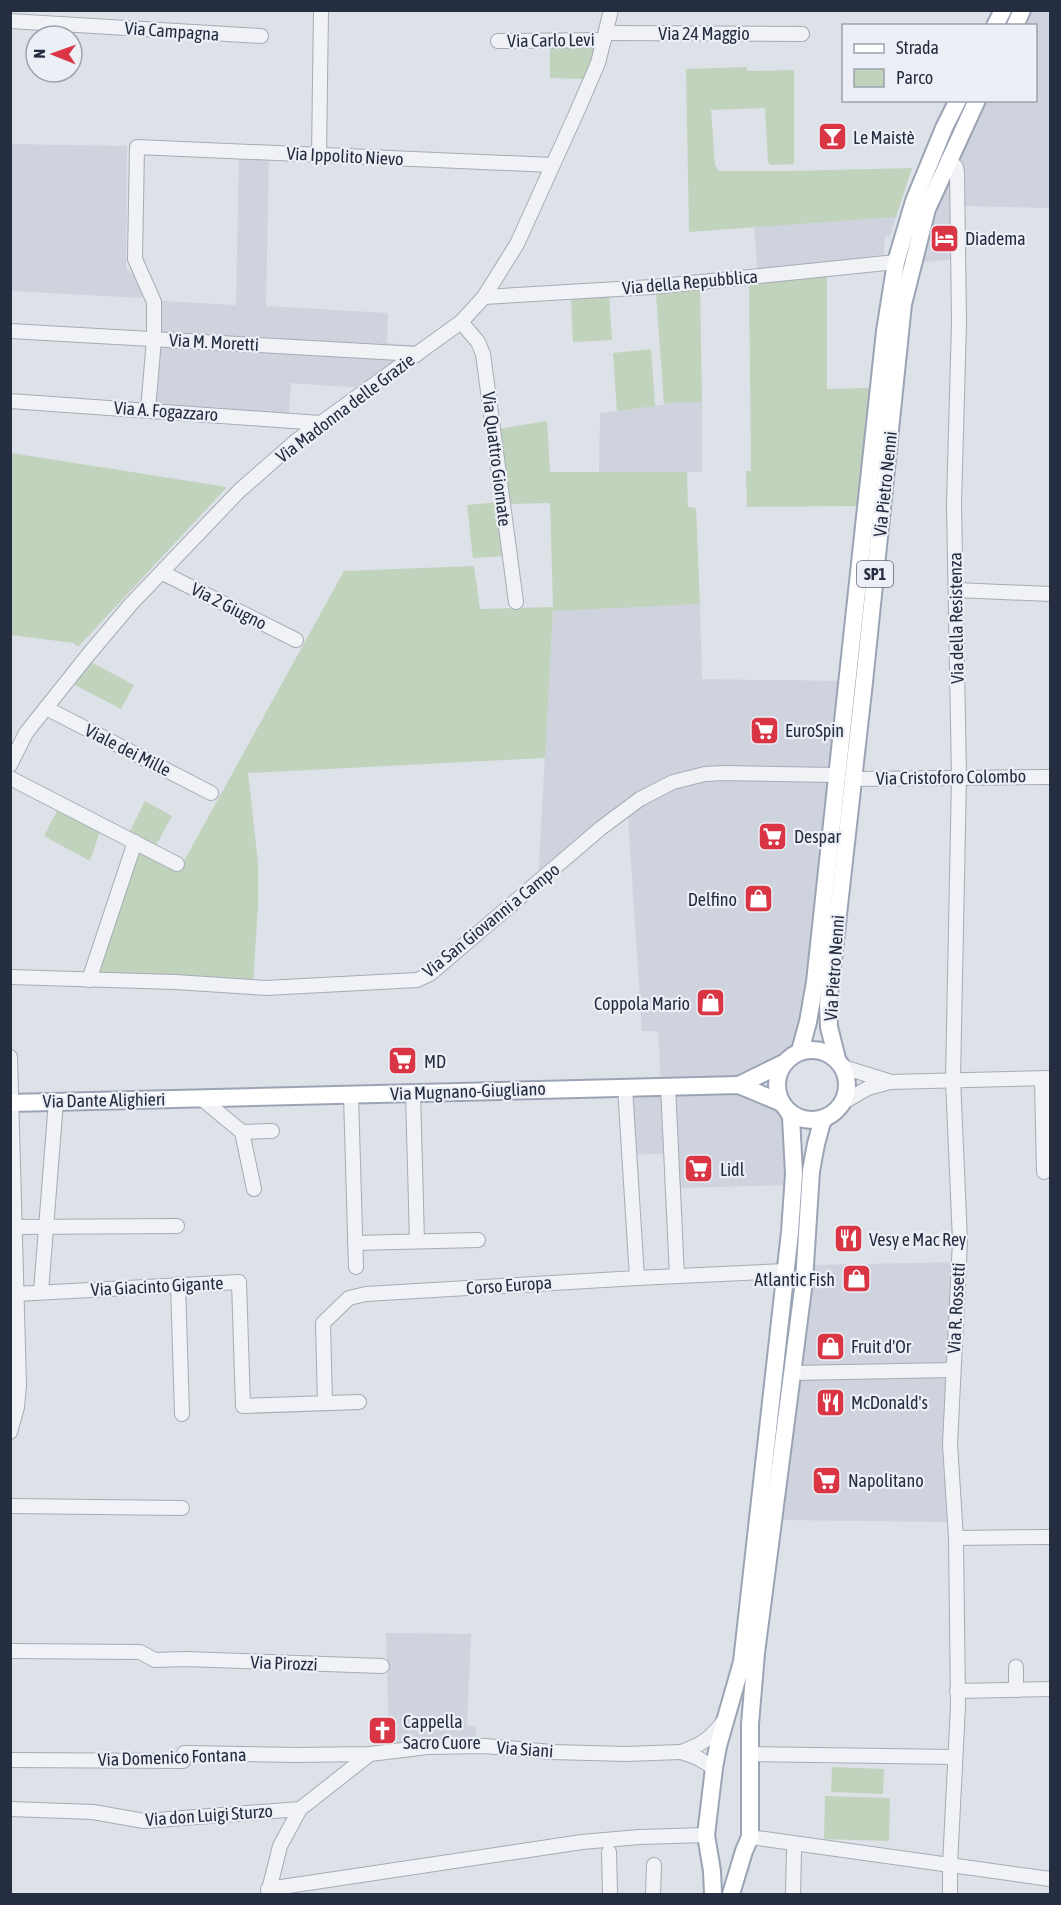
<svg xmlns="http://www.w3.org/2000/svg" width="1061" height="1905" font-family="'Asap Condensed',sans-serif">
<style>
.built{fill:#cfd3dd}
.green{fill:#c1d3bd}
.lines{fill:none;stroke-linecap:round;stroke-linejoin:round}
.minor-casing{stroke:#a6abb6;stroke-width:16}
.major-casing{stroke:#9ba4b5;stroke-width:20}
.minor{stroke:#f0f2f6;stroke-width:14}
.major{stroke:#fff;stroke-width:16}
.labels{text-anchor:middle;dominant-baseline:central;stroke-width:4.5;stroke-linejoin:round;paint-order:stroke}
.shield{fill:#ecf0f6;stroke:#616877;stroke-width:1.5}
.shield-label{font-size:16px;font-weight:bold;fill:#252d40}
.street-label{font-size:18px;fill:#252d40;stroke:#ecf0f6}
.poi-label{font-size:18px;fill:#252d40;stroke:#ecf0f6;text-anchor:start}
</style>
<rect width="100%" height="100%" fill="#dde1e8"/>
<g class="built">
<polygon points="1027,11 1050,11 1050,208 965,206 965,258 915,263 932,209 982,101 1036,100 1036,26 1019,25"/>
<polygon points="10,144 127,146 126,268 142,284 142,298 11,291"/>
<polygon points="239,156 269,157 266,306 388,313 387,343 419,346 360,388 291,383 289,413 155,405 162,301 236,305"/>
<polygon points="896,217 890,236 885,237 884,257 879,260 757,269 754,227"/>
<polygon points="682,402 702,402 702,472 599,472 600,413"/>
<polygon points="700,604 702,679 843,681 813,966 797,1049 788,1053 782,1060 738,1081 661,1083 658,1031 642,1031 628,817 621,810 538,881 553,610"/>
<polygon points="738,1088 786,1113 790,1185 680,1188 678,1153 635,1155 630,1090"/>
<polygon points="963,1262 945,1436 948,1522 778,1520 810,1265"/>
<polygon points="386,1633 471,1634 467,1725 476,1726 476,1739 434,1739 389,1743"/>
</g>
<g class="green">
<polygon points="596,45 584,79 550,78 550,46"/>
<polygon points="747,67 747,71 794,70 794,164 770,165 768,162 765,108 711,110 715,165 719,171 791,171 912,168 896,217 689,232 686,69"/>
<polygon points="827,276 827,389 869,388 857,506 747,507 746,471 751,471 749,282"/>
<polygon points="700,289 702,402 682,402 664,404 656,293"/>
<polygon points="609,295 612,340 573,342 571,298"/>
<polygon points="651,349 655,406 617,411 613,353"/>
<polygon points="547,421 550,472 687,472 688,507 696,508 700,604 553,611 545,758 248,773 258,863 258,907 253,982 96,974 137,848 179,870 344,571 474,566 480,609 553,607 550,503 508,504 498,429"/>
<polygon points="10,453 11,453 227,487 78,647 74,643 11,635"/>
<polygon points="499,502 506,556 473,558 467,505"/>
<polygon points="91,662 134,685 121,709 73,684"/>
<polygon points="145,801 172,816 155,847 129,833"/>
<polygon points="58,809 100,831 90,861 44,836"/>
<polygon points="832,1767 884,1769 883,1794 831,1792"/>
<polygon points="825,1796 890,1798 889,1841 824,1839"/>
</g>
<g class="lines">
<defs>
<g id="minor">
<polyline points="10,21 261,36"/>
<polyline points="606,33 802,34"/>
<polyline points="498,41 604,40"/>
<polyline points="319,155 321,10"/>
<polyline points="948,160 956,167 957,172 959,322 954,504 959,777 953,1079 960,1241 950,1444 956,1538 958,1706 950,1865 950,1894"/>
<polyline points="484,297 652,287 896,262"/>
<polyline points="461,322 478,342 483,354 516,602"/>
<polyline points="10,331 417,354"/>
<polyline points="10,401 320,423"/>
<polyline points="148,410 154,339 154,302 135,259 137,147 552,165"/>
<polyline points="163,573 296,640"/>
<polyline points="956,590 1050,594"/>
<polyline points="46,708 211,793"/>
<polyline points="10,765 26,733 88,655 131,604 239,491 296,441 461,322 484,297 517,244 576,114 598,63 611,10"/>
<polyline points="10,778 177,864"/>
<polyline points="852,779 1050,777"/>
<polyline points="10,977 175,982 266,988 417,980 430,974 601,828 640,799 673,782 705,774 724,773 836,775"/>
<polyline points="89,980 135,842"/>
<polyline points="10,1057 19,1385 17,1407 10,1432"/>
<polyline points="843,1067 888,1081"/>
<polyline points="1042,1078 1044,1172"/>
<polyline points="668,1086 677,1276"/>
<polyline points="625,1087 637,1278"/>
<polyline points="413,1093 417,1241"/>
<polyline points="351,1095 356,1267"/>
<polyline points="201,1098 242,1132 272,1131"/>
<polyline points="842,1103 868,1088 890,1082 1050,1078"/>
<polyline points="242,1132 254,1189"/>
<polyline points="14,1227 177,1226"/>
<polyline points="355,1243 478,1240"/>
<polyline points="178,1284 182,1414"/>
<polyline points="41,1292 56,1101"/>
<polyline points="16,1294 239,1282 243,1406 359,1402"/>
<polyline points="792,1373 953,1370"/>
<polyline points="325,1403 323,1323 349,1298 366,1294 637,1278 785,1271"/>
<polyline points="10,1506 182,1508"/>
<polyline points="956,1538 1050,1537"/>
<polyline points="10,1651 140,1652 155,1660 185,1659 382,1666"/>
<polyline points="1016,1690 1016,1667"/>
<polyline points="957,1691 1050,1689"/>
<polyline points="750,1754 954,1757"/>
<polyline points="10,1760 183,1761 184,1753 296,1755 370,1754 427,1747 485,1746 552,1752 626,1754 681,1752"/>
<path d="M714 1768 698 1758 681 1752C701 1745 710 1739 723 1722"/>
<polyline points="10,1809 93,1812 144,1821 300,1809"/>
<polyline points="750,1837 1050,1879"/>
<polyline points="609,1852 610,1894"/>
<polyline points="268,1889 582,1842 639,1837 706,1835"/>
<polyline points="268,1894 280,1846 300,1809 370,1754"/>
<polyline points="653,1894 654,1865"/>
<polyline points="793,1894 794,1851"/>
</g>
<g id="major">
<polyline points="995,26 1003,10"/>
<polyline points="1015,26 1022,10"/>
<circle cx="812" cy="1085" r="35"/>
<polyline points="800,1051 808,1022 815,982 885,331 896,262 914,201 944,128 958,100"/>
<polyline points="837,1059 829,1027 828,1004 864,682 903,304 927,209 977,100"/>
<polyline points="739,1085 784,1063"/>
<polyline points="10,1103 739,1085 782,1103"/>
<polyline points="713,1894 712,1871 706,1835 714,1768 718,1746 742,1662 790,1232 794,1174 791,1117 788,1111"/>
<polyline points="731,1894 744,1851 750,1837 750,1724 756,1653 804,1281 811,1171 816,1144 822,1122 826,1117"/>
</g>
</defs>
<use href="#minor" class="minor-casing"/>
<use href="#major" class="major-casing"/>
<use href="#minor" class="minor"/>
<use href="#major" class="major"/>
</g>
<defs>
<symbol id="bar-square" viewBox="-11 -11 22 22"><rect x="-9" y="-9" width="18" height="18" rx="4" fill="#da3545" stroke="#ecf0f6"/><path d="M-6-5H6L.8 .8V4.5H3.5V6h-7V4.5H-.8V.8Z" fill="#fff"/></symbol>
<symbol id="hotel-square" viewBox="-11 -11 22 22"><rect x="-9" y="-9" width="18" height="18" rx="4" fill="#da3545" stroke="#ecf0f6"/><path d="M-6-4.5h1.5V1H6V5H4.5V3h-9V5H-6ZM-4 0a1.8 1.8 0 1 1 3.6 0ZM.5 0V-2.5h3Q6-2.5 6 0Z" fill="#fff"/></symbol>
<symbol id="supermarket-square" viewBox="-11 -11 22 22"><rect x="-9" y="-9" width="18" height="18" rx="4" fill="#da3545" stroke="#ecf0f6"/><path d="M-6-5.5h2.5l.6 2H6L4.5 2H-2.5L-4.4-4H-6ZM-1.5 3.2a1.3 1.3 0 1 0 .1 0ZM3 3.2a1.3 1.3 0 1 0 .1 0Z" fill="#fff"/></symbol>
<symbol id="shop-square" viewBox="-11 -11 22 22"><rect x="-9" y="-9" width="18" height="18" rx="4" fill="#da3545" stroke="#ecf0f6"/><path d="M-5-2.5h2.3a2.7 3.5 0 0 1 5.4 0H5L5.5 6h-11ZM-1.5-2.5h3a1.5 2.3 0 0 0-3 0Z" fill="#fff"/></symbol>
<symbol id="restaurant-square" viewBox="-11 -11 22 22"><rect x="-9" y="-9" width="18" height="18" rx="4" fill="#da3545" stroke="#ecf0f6"/><path d="M-5-6h1v4h1v-4h1v4h1v-4h1v5L-1.5 .5V6h-2V.5L-5-1ZM5-6V6H3V1.5H1.5Q1.5-4 5-6Z" fill="#fff"/></symbol>
<symbol id="church-square" viewBox="-11 -11 22 22"><rect x="-9" y="-9" width="18" height="18" rx="4" fill="#da3545" stroke="#ecf0f6"/><path d="M-1.2-6h2.4v3.5h3.3v2.4h-3.3V6h-2.4V-.1h-3.3v-2.4h3.3Z" fill="#fff"/></symbol>
</defs>
<g fill-rule="evenodd">
<use href="#bar-square" x="816" y="120" width="33" height="33"/>
<use href="#hotel-square" x="928" y="222" width="33" height="33"/>
<use href="#supermarket-square" x="748" y="714" width="33" height="33"/>
<use href="#supermarket-square" x="756" y="820" width="33" height="33"/>
<use href="#shop-square" x="742" y="882" width="33" height="33"/>
<use href="#shop-square" x="694" y="986" width="33" height="33"/>
<use href="#supermarket-square" x="386" y="1044" width="33" height="33"/>
<use href="#supermarket-square" x="682" y="1152" width="33" height="33"/>
<use href="#restaurant-square" x="832" y="1222" width="33" height="33"/>
<use href="#shop-square" x="840" y="1262" width="33" height="33"/>
<use href="#shop-square" x="814" y="1330" width="33" height="33"/>
<use href="#restaurant-square" x="814" y="1386" width="33" height="33"/>
<use href="#supermarket-square" x="810" y="1464" width="33" height="33"/>
<use href="#church-square" x="366" y="1714" width="33" height="33"/>
</g>
<g class="labels">
<rect class="shield" x="857" y="561" width="36" height="26" rx="4.5"/>
<g class="shield-label">
<text x="875" y="574">SP1</text>
</g>
<g class="street-label">
<text transform="translate(172 31) rotate(4)">Via Campagna</text>
<text x="704" y="33">Via 24 Maggio</text>
<text transform="translate(551 40) rotate(-1)">Via Carlo Levi</text>
<text transform="translate(345 156) rotate(3)">Via Ippolito Nievo</text>
<text transform="translate(690 282) rotate(-5)">Via della Repubblica</text>
<text transform="translate(214 342) rotate(3)">Via M. Moretti</text>
<text transform="translate(345 408) rotate(-37)">Via Madonna delle Grazie</text>
<text transform="translate(166 411) rotate(4)">Via A. Fogazzaro</text>
<text transform="translate(497 459) rotate(83)">Via Quattro Giornate</text>
<text transform="translate(885 484) rotate(-84)">Via Pietro Nenni</text>
<text transform="translate(229 606) rotate(27)">Via 2 Giugno</text>
<text transform="translate(956 618) rotate(-91)">Via della Resistenza</text>
<text transform="translate(128 750) rotate(27)">Viale dei Mille</text>
<text transform="translate(951 777) rotate(-1)">Via Cristoforo Colombo</text>
<text transform="translate(491 920) rotate(-39)">Via San Giovanni a Campo</text>
<text transform="translate(834 968) rotate(-86)">Via Pietro Nenni</text>
<text transform="translate(468 1091) rotate(-2)">Via Mugnano-Giugliano</text>
<text transform="translate(104 1100) rotate(-1)">Via Dante Alighieri</text>
<text transform="translate(509 1285) rotate(-4)">Corso Europa</text>
<text transform="translate(157 1286) rotate(-3)">Via Giacinto Gigante</text>
<text transform="translate(956 1308) rotate(-87)">Via R. Rossetti</text>
<text transform="translate(284 1663) rotate(2)">Via Pirozzi</text>
<text transform="translate(525 1749) rotate(4)">Via Siani</text>
<text transform="translate(172 1757) rotate(-2)">Via Domenico Fontana</text>
<text transform="translate(209 1815) rotate(-4)">Via don Luigi Sturzo</text>
</g>
<g class="poi-label">
<text x="853" y="137">Le Maistè</text>
<text x="965" y="238">Diadema</text>
<text x="785" y="730">EuroSpin</text>
<text x="794" y="836">Despar</text>
<text x="737" y="899" text-anchor="end">Delfino</text>
<text x="690" y="1003" text-anchor="end">Coppola Mario</text>
<text x="424" y="1061">MD</text>
<text x="720" y="1169">Lidl</text>
<text x="869" y="1239">Vesy e Mac Rey</text>
<text x="835" y="1279" text-anchor="end">Atlantic Fish</text>
<text x="851" y="1346">Fruit d'Or</text>
<text x="851" y="1402">McDonald's</text>
<text x="848" y="1480">Napolitano</text>
<text x="403" y="1721">Cappella<tspan x="403" dy="21">Sacro Cuore</tspan></text>
</g>
</g>
<rect width="1061" height="1905" fill="none" stroke="#252d40" stroke-width="24"/>
<rect x="842" y="24" width="195" height="78" fill="#ecf0f6" stroke="#9ca2ad" stroke-width="1.5"/>
<rect x="854" y="44" width="30" height="9" fill="#ffffff" stroke="#9ca2ad" stroke-width="1.5"/>
<text x="896" y="54" font-size="18" fill="#252d40">Strada</text>
<rect x="854" y="69" width="30" height="18" fill="#c1d3bd" stroke="#9ca2ad" stroke-width="1.5"/>
<text x="896" y="84" font-size="18" fill="#252d40">Parco</text>
<g transform="translate(54 54) rotate(271)"><circle r="28" fill="#ecf0f6" stroke="#9ca2ad" stroke-width="1.5"/>
<path d="M0-4.5L10 22L0 15L-10 22Z" fill="#da3545"/>
<text y="-9" font-size="16" font-weight="bold" text-anchor="middle" fill="#252d40">N</text>
</g>
</svg>
